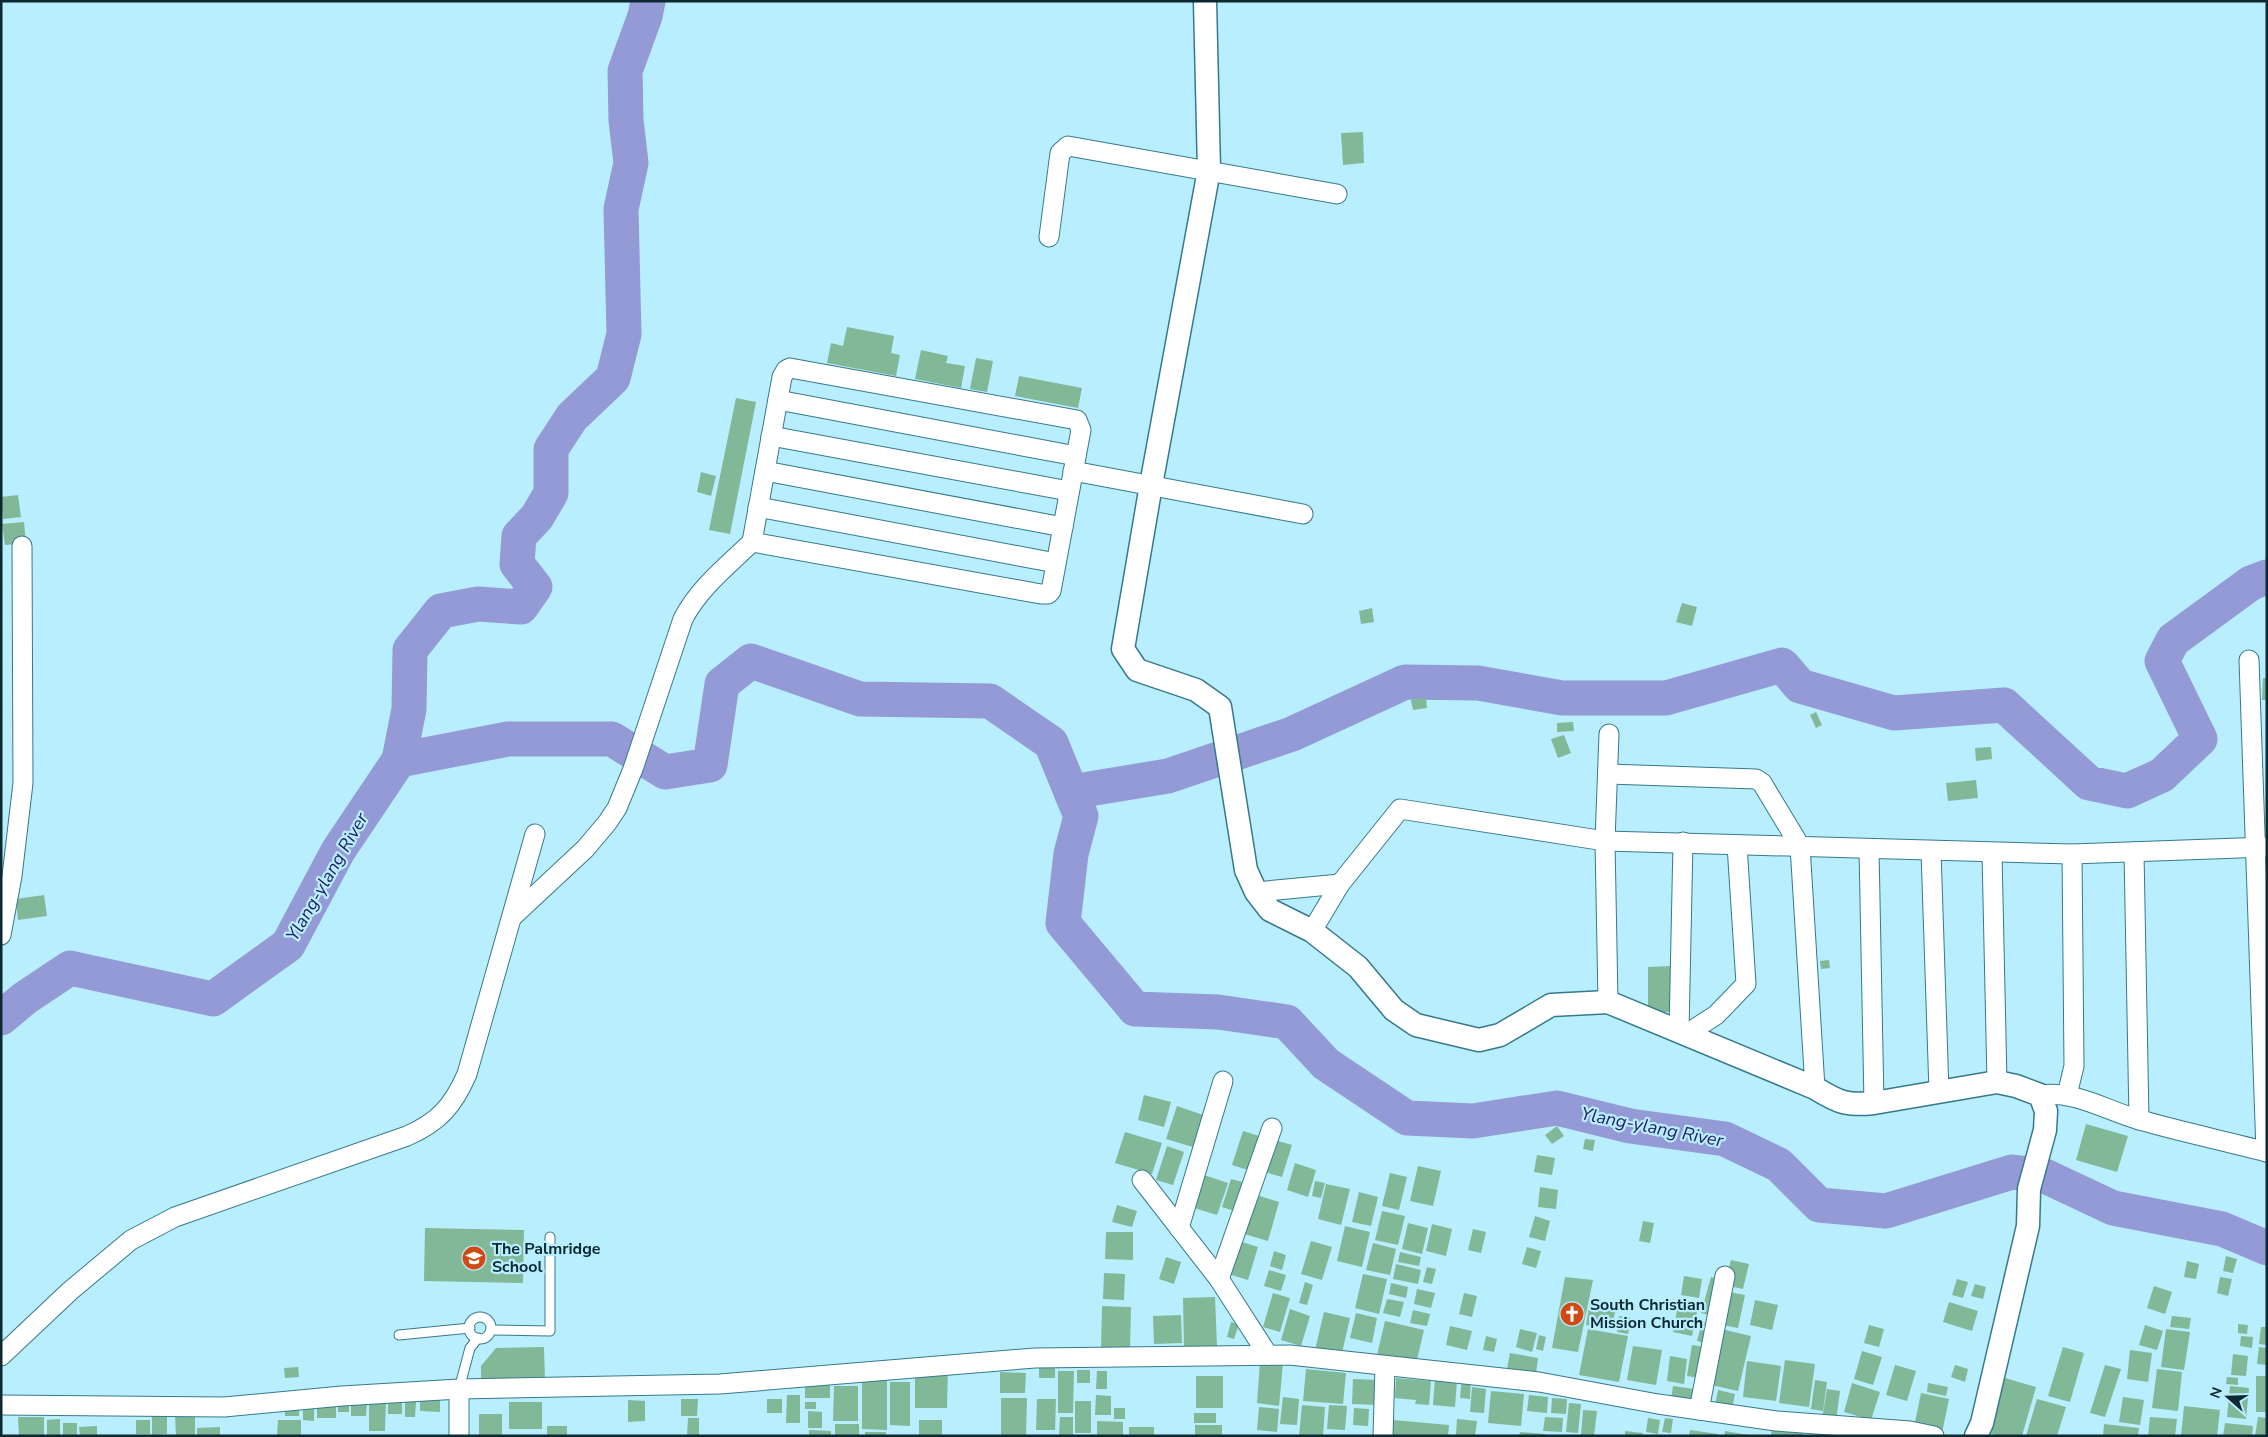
<svg xmlns="http://www.w3.org/2000/svg" width="2268" height="1437" font-family="'Nunito Sans',sans-serif">
<style>
.lines{fill:none;stroke-linecap:round;stroke-linejoin:round}
.river{stroke:#949ad6;stroke-width:35}
.building{fill:#81b898}
.service-casing{stroke:#357a8c;stroke-width:11}
.minor-casing{stroke:#357a8c;stroke-width:21}
.tertiary-casing{stroke:#357a8c;stroke-width:25}
.service{stroke:#fff;stroke-width:9}
.minor{stroke:#fff;stroke-width:19}
.tertiary{stroke:#fff;stroke-width:22}
.labels{text-anchor:middle;dominant-baseline:central;stroke-width:4.5;stroke-linejoin:round;paint-order:stroke}
.poi-label{font-size:16px;font-weight:bold;fill:#0c2931;stroke:#b8eefe;text-anchor:start}
.water-label{font-size:18px;font-style:italic;fill:#232065;stroke:#b8eefe}
</style>
<rect width="100%" height="100%" fill="#b8eefe"/>
<g class="lines">
<g class="river">
<polyline points="399,760 409,709 410,650 441,611 478,604 521,607 535,587 517,564 519,536 537,517 551,493 551,449 572,417 613,378 624,334 621,209 631,163 626,120 625,71 645,16 648,1"/>
<polyline points="1071,792 1168,776 1292,734 1405,682 1478,683 1562,698 1666,698 1782,665 1800,686 1894,713 2004,705 2089,783 2127,791 2162,775 2200,739 2162,661 2173,640 2251,583 2267,577"/>
<polyline points="1,1018 25,998 70,968 213,999 288,945 338,851 399,760 508,739 612,739 665,772 710,765 722,684 751,661 860,699 990,701 1051,743 1081,816 1071,854 1063,923 1135,1009 1218,1012 1287,1022 1326,1064 1407,1118 1473,1121 1557,1108 1630,1126 1725,1139 1779,1165 1819,1205 1886,1211 2012,1172 2045,1176 2113,1208 2222,1229 2267,1248"/>
</g>
</g>
<g class="building">
<polygon points="1363,132 1364,163 1343,165 1341,133"/>
<polygon points="847,327 894,336 891,353 900,355 896,376 827,363 831,343 843,346"/>
<polygon points="921,350 948,356 946,363 965,366 961,388 915,379"/>
<polygon points="976,358 993,361 987,392 970,389"/>
<polygon points="1019,376 1082,388 1078,408 1015,396"/>
<polygon points="736,398 756,402 730,534 709,530"/>
<polygon points="701,472 716,476 711,496 697,492"/>
<polygon points="18,495 21,517 3,519 1,497"/>
<polygon points="24,522 26,543 5,545 2,524"/>
<polygon points="1682,603 1697,607 1692,626 1676,622"/>
<polygon points="1372,608 1374,622 1361,624 1359,611"/>
<polygon points="2263,678 2267,678 2267,700 2262,700"/>
<polygon points="1426,698 1427,708 1413,710 1411,700"/>
<polygon points="1816,712 1822,725 1816,728 1810,715"/>
<polygon points="1573,722 1574,731 1557,732 1557,723"/>
<polygon points="1564,735 1571,753 1558,758 1551,739"/>
<polygon points="1991,747 1992,759 1976,761 1975,748"/>
<polygon points="1976,780 1978,798 1948,801 1946,783"/>
<polygon points="44,895 47,916 18,920 16,899"/>
<polygon points="1829,960 1830,968 1821,969 1820,961"/>
<polygon points="1670,966 1670,1012 1648,1012 1648,967"/>
<polygon points="1144,1095 1171,1102 1164,1127 1138,1120"/>
<polygon points="1177,1106 1203,1115 1193,1147 1166,1139"/>
<polygon points="2086,1124 2128,1136 2117,1172 2076,1160"/>
<polygon points="1557,1126 1564,1136 1552,1144 1545,1135"/>
<polygon points="1243,1131 1262,1137 1251,1171 1232,1165"/>
<polygon points="1125,1132 1162,1143 1152,1174 1115,1163"/>
<polygon points="1585,1139 1595,1140 1593,1151 1583,1149"/>
<polygon points="1275,1140 1292,1145 1282,1177 1265,1172"/>
<polygon points="1167,1146 1184,1152 1173,1185 1156,1180"/>
<polygon points="1537,1155 1555,1158 1552,1175 1534,1172"/>
<polygon points="1295,1163 1316,1170 1308,1197 1287,1190"/>
<polygon points="1418,1166 1441,1171 1433,1206 1410,1201"/>
<polygon points="1390,1173 1407,1177 1399,1210 1382,1206"/>
<polygon points="1201,1174 1228,1183 1217,1215 1191,1207"/>
<polygon points="1231,1179 1246,1183 1237,1212 1222,1207"/>
<polygon points="1315,1181 1325,1183 1321,1198 1312,1196"/>
<polygon points="1326,1184 1350,1189 1341,1225 1318,1219"/>
<polygon points="1540,1187 1558,1190 1556,1209 1538,1207"/>
<polygon points="1359,1192 1378,1197 1371,1226 1352,1222"/>
<polygon points="1253,1194 1279,1202 1268,1241 1241,1233"/>
<polygon points="1117,1205 1137,1211 1132,1227 1112,1222"/>
<polygon points="1382,1211 1405,1216 1398,1245 1375,1240"/>
<polygon points="1535,1216 1550,1221 1545,1241 1529,1237"/>
<polygon points="1643,1221 1654,1223 1650,1243 1639,1241"/>
<polygon points="1408,1223 1428,1228 1422,1254 1402,1249"/>
<polygon points="1432,1224 1452,1229 1446,1256 1426,1251"/>
<polygon points="1345,1226 1370,1232 1362,1267 1337,1261"/>
<polygon points="425,1228 524,1230 523,1283 424,1281"/>
<polygon points="1473,1229 1486,1232 1481,1253 1468,1250"/>
<polygon points="1106,1232 1133,1232 1133,1260 1105,1259"/>
<polygon points="1236,1240 1258,1247 1248,1280 1225,1273"/>
<polygon points="1311,1241 1332,1247 1322,1280 1301,1274"/>
<polygon points="1373,1243 1396,1249 1390,1275 1366,1270"/>
<polygon points="1527,1247 1541,1251 1536,1268 1522,1264"/>
<polygon points="1274,1251 1286,1255 1282,1270 1270,1266"/>
<polygon points="1400,1252 1421,1257 1419,1266 1398,1262"/>
<polygon points="2226,1256 2237,1259 2233,1273 2223,1271"/>
<polygon points="1166,1257 1181,1262 1174,1284 1159,1279"/>
<polygon points="1731,1260 1749,1264 1743,1289 1724,1285"/>
<polygon points="2187,1261 2199,1264 2196,1279 2184,1277"/>
<polygon points="1396,1264 1421,1270 1418,1284 1393,1279"/>
<polygon points="1427,1267 1436,1269 1432,1284 1423,1282"/>
<polygon points="1269,1270 1286,1275 1281,1291 1264,1286"/>
<polygon points="1104,1273 1125,1274 1124,1300 1103,1299"/>
<polygon points="1363,1274 1387,1279 1379,1314 1355,1308"/>
<polygon points="1684,1276 1702,1279 1699,1298 1681,1295"/>
<polygon points="1565,1277 1593,1280 1578,1352 1552,1348"/>
<polygon points="1711,1277 1719,1279 1709,1315 1701,1313"/>
<polygon points="2220,1277 2232,1279 2228,1296 2217,1293"/>
<polygon points="1957,1279 1968,1282 1963,1298 1952,1295"/>
<polygon points="1305,1282 1313,1285 1307,1305 1299,1303"/>
<polygon points="1391,1283 1408,1287 1406,1298 1389,1294"/>
<polygon points="1975,1284 1986,1287 1983,1299 1971,1296"/>
<polygon points="2154,1286 2172,1292 2165,1314 2147,1308"/>
<polygon points="1417,1289 1435,1293 1431,1308 1414,1304"/>
<polygon points="1724,1291 1745,1295 1738,1328 1717,1324"/>
<polygon points="1273,1293 1290,1298 1280,1332 1263,1327"/>
<polygon points="1464,1293 1477,1296 1472,1317 1459,1314"/>
<polygon points="1215,1297 1217,1347 1184,1348 1183,1298"/>
<polygon points="1387,1299 1404,1302 1400,1317 1383,1313"/>
<polygon points="1679,1299 1699,1302 1692,1336 1673,1332"/>
<polygon points="1755,1300 1778,1305 1772,1330 1750,1325"/>
<polygon points="1590,1302 1616,1306 1612,1329 1586,1325"/>
<polygon points="1949,1302 1978,1311 1972,1331 1943,1322"/>
<polygon points="1102,1306 1131,1307 1130,1350 1101,1349"/>
<polygon points="1290,1309 1310,1316 1301,1346 1281,1340"/>
<polygon points="1413,1310 1430,1314 1427,1326 1410,1323"/>
<polygon points="1324,1312 1350,1318 1341,1357 1315,1350"/>
<polygon points="1356,1313 1377,1318 1372,1343 1350,1338"/>
<polygon points="1181,1315 1182,1343 1154,1344 1153,1316"/>
<polygon points="1619,1316 1631,1318 1628,1334 1617,1332"/>
<polygon points="2172,1316 2191,1318 2189,1329 2170,1327"/>
<polygon points="1385,1321 1424,1330 1416,1364 1377,1355"/>
<polygon points="1231,1322 1239,1324 1234,1339 1227,1337"/>
<polygon points="1702,1322 1713,1325 1707,1344 1697,1341"/>
<polygon points="2238,1324 2248,1325 2247,1334 2238,1333"/>
<polygon points="1869,1325 1884,1329 1879,1347 1864,1343"/>
<polygon points="2145,1325 2163,1331 2157,1350 2139,1345"/>
<polygon points="1450,1326 1472,1331 1467,1350 1446,1345"/>
<polygon points="2261,1327 2267,1327 2267,1345 2259,1344"/>
<polygon points="1520,1329 1537,1333 1532,1352 1516,1347"/>
<polygon points="1588,1329 1628,1336 1619,1382 1579,1375"/>
<polygon points="1721,1329 1751,1336 1738,1391 1707,1384"/>
<polygon points="2166,1329 2190,1332 2184,1370 2161,1367"/>
<polygon points="1539,1335 1546,1337 1543,1351 1536,1349"/>
<polygon points="1486,1336 1497,1339 1494,1352 1483,1350"/>
<polygon points="2241,1336 2253,1337 2252,1348 2240,1346"/>
<polygon points="1692,1345 1705,1347 1700,1378 1687,1376"/>
<polygon points="1633,1346 1662,1350 1656,1385 1627,1380"/>
<polygon points="544,1347 545,1382 481,1384 481,1366 496,1348"/>
<polygon points="2063,1347 2084,1353 2070,1402 2048,1396"/>
<polygon points="2259,1347 2267,1348 2267,1365 2257,1364"/>
<polygon points="2130,1350 2152,1353 2148,1382 2127,1379"/>
<polygon points="1862,1351 1882,1357 1873,1385 1854,1379"/>
<polygon points="1510,1353 1538,1358 1536,1374 1507,1369"/>
<polygon points="2233,1354 2248,1356 2246,1376 2231,1375"/>
<polygon points="1670,1356 1687,1359 1684,1384 1667,1381"/>
<polygon points="1785,1360 1815,1364 1809,1407 1779,1403"/>
<polygon points="1747,1361 1781,1366 1776,1401 1743,1397"/>
<polygon points="1260,1362 1283,1364 1279,1406 1257,1403"/>
<polygon points="1895,1365 1916,1371 1907,1401 1886,1395"/>
<polygon points="1955,1365 1968,1369 1965,1382 1951,1377"/>
<polygon points="2105,1365 2121,1369 2105,1417 2090,1413"/>
<rect x="1039" y="1366" width="16" height="12"/>
<polygon points="298,1367 299,1377 285,1378 284,1368"/>
<polygon points="915,1368 948,1368 947,1408 915,1408"/>
<polygon points="1306,1369 1346,1373 1343,1404 1303,1401"/>
<polygon points="2157,1369 2182,1372 2178,1411 2152,1408"/>
<rect x="1077" y="1370" width="13" height="13"/>
<polygon points="1058,1371 1074,1371 1073,1413 1058,1413"/>
<polygon points="1097,1371 1107,1371 1107,1389 1096,1389"/>
<polygon points="1000,1372 1026,1373 1025,1393 1000,1393"/>
<rect x="1196" y="1376" width="27" height="32"/>
<rect x="2256" y="1376" width="11" height="36"/>
<polygon points="1462,1377 1471,1378 1470,1399 1460,1398"/>
<polygon points="2227,1377 2238,1378 2238,1385 2226,1384"/>
<polygon points="1396,1378 1431,1381 1429,1405 1415,1404 1416,1400 1395,1398"/>
<polygon points="1435,1378 1457,1380 1455,1407 1433,1405"/>
<polygon points="2005,1378 2036,1387 2022,1436 1998,1436 1989,1433"/>
<polygon points="1353,1379 1380,1380 1379,1405 1352,1404"/>
<polygon points="1815,1380 1827,1382 1823,1411 1811,1409"/>
<polygon points="862,1381 887,1381 887,1430 862,1429"/>
<polygon points="890,1382 910,1382 910,1426 890,1425"/>
<polygon points="1852,1383 1880,1392 1871,1420 1844,1412"/>
<polygon points="1928,1383 1948,1387 1946,1396 1927,1392"/>
<rect x="805" y="1384" width="25" height="14"/>
<polygon points="834,1386 858,1386 858,1421 833,1421"/>
<polygon points="1673,1386 1694,1389 1692,1402 1671,1399"/>
<polygon points="2230,1386 2249,1388 2246,1419 2227,1417"/>
<polygon points="1472,1387 1486,1389 1484,1413 1470,1412"/>
<polygon points="1827,1389 1840,1391 1836,1421 1822,1419"/>
<polygon points="1718,1390 1735,1394 1731,1414 1714,1410"/>
<polygon points="1491,1391 1524,1394 1521,1426 1488,1423"/>
<polygon points="1921,1393 1949,1399 1942,1433 1914,1427"/>
<polygon points="787,1395 800,1395 800,1423 786,1423"/>
<polygon points="1096,1395 1111,1396 1111,1415 1095,1415"/>
<polygon points="1529,1395 1548,1397 1547,1413 1527,1411"/>
<polygon points="369,1397 386,1397 385,1431 369,1431"/>
<polygon points="420,1397 440,1397 440,1412 420,1411"/>
<polygon points="1283,1397 1299,1399 1297,1425 1280,1424"/>
<polygon points="2123,1397 2144,1400 2140,1425 2119,1422"/>
<rect x="388" y="1398" width="14" height="16"/>
<polygon points="1001,1398 1027,1398 1026,1436 1001,1436"/>
<polygon points="1552,1398 1567,1399 1566,1414 1551,1413"/>
<polygon points="681,1399 698,1399 697,1416 681,1416"/>
<rect x="767" y="1399" width="15" height="14"/>
<polygon points="1037,1399 1056,1399 1055,1430 1036,1430"/>
<polygon points="2037,1399 2066,1407 2057,1436 2026,1436"/>
<polygon points="628,1400 645,1401 645,1421 628,1422"/>
<polygon points="351,1401 367,1401 366,1416 351,1416"/>
<polygon points="405,1401 416,1402 415,1417 405,1417"/>
<rect x="1075" y="1401" width="16" height="32"/>
<rect x="317" y="1402" width="19" height="16"/>
<rect x="509" y="1402" width="33" height="27"/>
<rect x="805" y="1402" width="11" height="7"/>
<rect x="338" y="1403" width="11" height="9"/>
<polygon points="1569,1403 1581,1404 1578,1433 1566,1432"/>
<polygon points="303,1405 314,1405 314,1421 303,1420"/>
<polygon points="1302,1405 1325,1407 1323,1436 1299,1436"/>
<polygon points="1329,1405 1347,1406 1345,1430 1327,1429"/>
<rect x="285" y="1406" width="14" height="10"/>
<polygon points="2184,1406 2220,1410 2217,1436 2181,1436"/>
<polygon points="1259,1407 1279,1409 1277,1432 1257,1430"/>
<rect x="1114" y="1408" width="11" height="11"/>
<polygon points="1354,1408 1369,1409 1368,1426 1353,1425"/>
<polygon points="1583,1410 1597,1411 1594,1436 1581,1436"/>
<polygon points="808,1411 822,1412 822,1428 808,1428"/>
<polygon points="167,1413 167,1434 152,1435 152,1414"/>
<rect x="1194" y="1413" width="22" height="10"/>
<rect x="479" y="1414" width="23" height="22"/>
<polygon points="175,1415 195,1415 195,1436 176,1436"/>
<polygon points="18,1417 44,1417 44,1436 19,1436"/>
<polygon points="1060,1417 1073,1417 1073,1436 1059,1436"/>
<polygon points="1545,1417 1563,1418 1562,1432 1543,1431"/>
<polygon points="2150,1417 2177,1419 2175,1436 2148,1436"/>
<polygon points="2258,1417 2267,1418 2267,1436 2255,1436"/>
<polygon points="688,1418 699,1418 699,1436 687,1436"/>
<polygon points="1648,1418 1660,1420 1658,1434 1646,1432"/>
<polygon points="1665,1418 1673,1419 1671,1433 1662,1432"/>
<polygon points="60,1419 60,1436 47,1436 47,1420"/>
<polygon points="1457,1419 1477,1421 1475,1436 1456,1435"/>
<rect x="136" y="1420" width="14" height="14"/>
<polygon points="278,1420 301,1420 301,1436 277,1436"/>
<rect x="919" y="1420" width="23" height="16"/>
<polygon points="1393,1420 1449,1425 1448,1436 1392,1436"/>
<polygon points="1097,1421 1123,1422 1123,1436 1097,1436"/>
<rect x="63" y="1423" width="14" height="13"/>
<polygon points="2225,1423 2253,1426 2252,1436 2223,1436"/>
<rect x="835" y="1424" width="24" height="12"/>
<polygon points="2104,1424 2139,1428 2138,1436 2103,1436"/>
<rect x="1195" y="1425" width="27" height="11"/>
<polygon points="97,1426 97,1436 80,1436 79,1427"/>
<rect x="547" y="1426" width="20" height="10"/>
<polygon points="220,1427 220,1436 197,1436 197,1428"/>
<rect x="1129" y="1427" width="25" height="9"/>
<polygon points="1772,1427 1803,1432 1803,1436 1771,1436"/>
<polygon points="809,1430 831,1431 831,1436 809,1436"/>
<polygon points="1690,1430 1718,1434 1718,1436 1689,1436"/>
<polygon points="1625,1431 1643,1433 1642,1436 1625,1436"/>
<polygon points="1725,1431 1749,1435 1749,1436 1724,1436"/>
<rect x="865" y="1432" width="21" height="4"/>
<polygon points="1520,1432 1545,1434 1545,1436 1519,1436"/>
</g>
<g class="lines">
<defs>
<g id="service">
<circle cx="480" cy="1328" r="11"/>
<polyline points="491,1330 550,1331 550,1237"/>
<polyline points="399,1335 470,1328"/>
<polyline points="459,1389 470,1348 478,1338"/>
</g>
<g id="minor">
<polyline points="1049,237 1060,153 1068,146 1337,194"/>
<polygon points="790,368 1077,420 1081,430 1051,591 1048,594 1041,594 752,542 782,377 786,370"/>
<polyline points="778,400 1076,456"/>
<polyline points="771,436 1069,491"/>
<polyline points="765,471 1063,527"/>
<polyline points="1073,471 1303,514"/>
<polyline points="758,507 1056,563"/>
<polyline points="2249,660 2266,1152"/>
<polyline points="1608,774 1756,779 1762,783 1800,846 1815,1088"/>
<polyline points="1869,849 1874,1103"/>
<polyline points="1931,851 1939,1092"/>
<polyline points="2134,852 2139,1120"/>
<polyline points="1992,853 1997,1082"/>
<polyline points="1256,892 1340,884"/>
<path d="M512 917 585 849 607 823 617 808 633 769 683 619C699 588 727 566 752 542"/>
<polyline points="1312,931 1340,884 1400,809 1605,841 2072,854 2267,847"/>
<polyline points="1,935 12,876 23,783 22,546"/>
<polyline points="1608,1002 1605,841 1609,734"/>
<polyline points="1679,1032 1683,842"/>
<polyline points="1685,1035 1716,1015 1746,984 1737,845"/>
<path d="M2040 1095C2075 1090 2107 1111 2140 1120 2182 1132 2225 1141 2267 1152"/>
<polyline points="2067,1095 2074,1066 2072,854"/>
<polyline points="1142,1180 1219,1279 1268,1355"/>
<polyline points="1179,1228 1223,1081"/>
<polyline points="1219,1279 1272,1128"/>
<path d="M1 1356 70 1291 131 1240 175 1217 407 1136C439 1122 453 1106 467 1074L535 834"/>
<polyline points="459,1389 459,1436"/>
<polyline points="1,1405 224,1407 342,1396 459,1389 720,1384 1035,1358 1290,1355 1539,1382 1658,1404 1776,1421 1910,1431 1934,1436"/>
<polyline points="1699,1410 1725,1276"/>
<polyline points="1383,1436 1385,1366"/>
</g>
<path id="tertiary" d="M1205 1 1209 170 1151 485 1123 649 1137 670 1196 690 1220 707 1246 870 1256 892 1270 910 1312 931 1358 967 1394 1010 1416 1025 1479 1040 1500 1035 1551 1005 1608 1002 1815 1088C1838 1102 1846 1106 1874 1103L1997 1082 2016 1086 2040 1095 2046 1111 2045 1130 2029 1189 2028 1226 1982 1423 1976 1436"/>
</defs>
<use href="#service" class="service-casing"/>
<use href="#minor" class="minor-casing"/>
<use href="#tertiary" class="tertiary-casing"/>
<use href="#service" class="service"/>
<use href="#minor" class="minor"/>
<use href="#tertiary" class="tertiary"/>
</g>
<defs>
<symbol id="school-disc" viewBox="-11 -11 22 22"><circle r="9.5" fill="#d14a14" stroke="#b8eefe"/><path d="M0-5L7-2L0 1L-7-2ZM-4 1L0 2.5L4 1V4Q0 6-4 4Z" fill="#fff"/></symbol>
<symbol id="church-disc" viewBox="-11 -11 22 22"><circle r="9.5" fill="#d14a14" stroke="#b8eefe"/><path d="M-1.2-6h2.4v3.5h3.3v2.4h-3.3V6h-2.4V-.1h-3.3v-2.4h3.3Z" fill="#fff"/></symbol>
</defs>
<g fill-rule="evenodd">
<use href="#school-disc" x="460" y="1244" width="28" height="28"/>
<use href="#church-disc" x="1558" y="1300" width="28" height="28"/>
</g>
<g class="labels">
<g class="poi-label">
<text x="492" y="1249">The Palmridge<tspan x="492" dy="18">School</tspan></text>
<text x="1590" y="1305">South Christian<tspan x="1590" dy="18">Mission Church</tspan></text>
</g>
<g class="water-label">
<text transform="translate(327 877) rotate(-60)">Ylang-ylang River</text>
<text transform="translate(1652 1127) rotate(11)">Ylang-ylang River</text>
</g>
</g>
<rect width="2268" height="1437" fill="none" stroke="#0c2931" stroke-width="5"/>
<g transform="translate(2228 1397) rotate(290)" stroke="#b8eefe" stroke-width="4" paint-order="stroke">
<path d="M0-4L9 19L0 12L-9 19Z" fill="#0c2931"/>
<text y="-8" font-size="14" font-weight="bold" text-anchor="middle" fill="#0c2931">N</text>
</g>
</svg>
